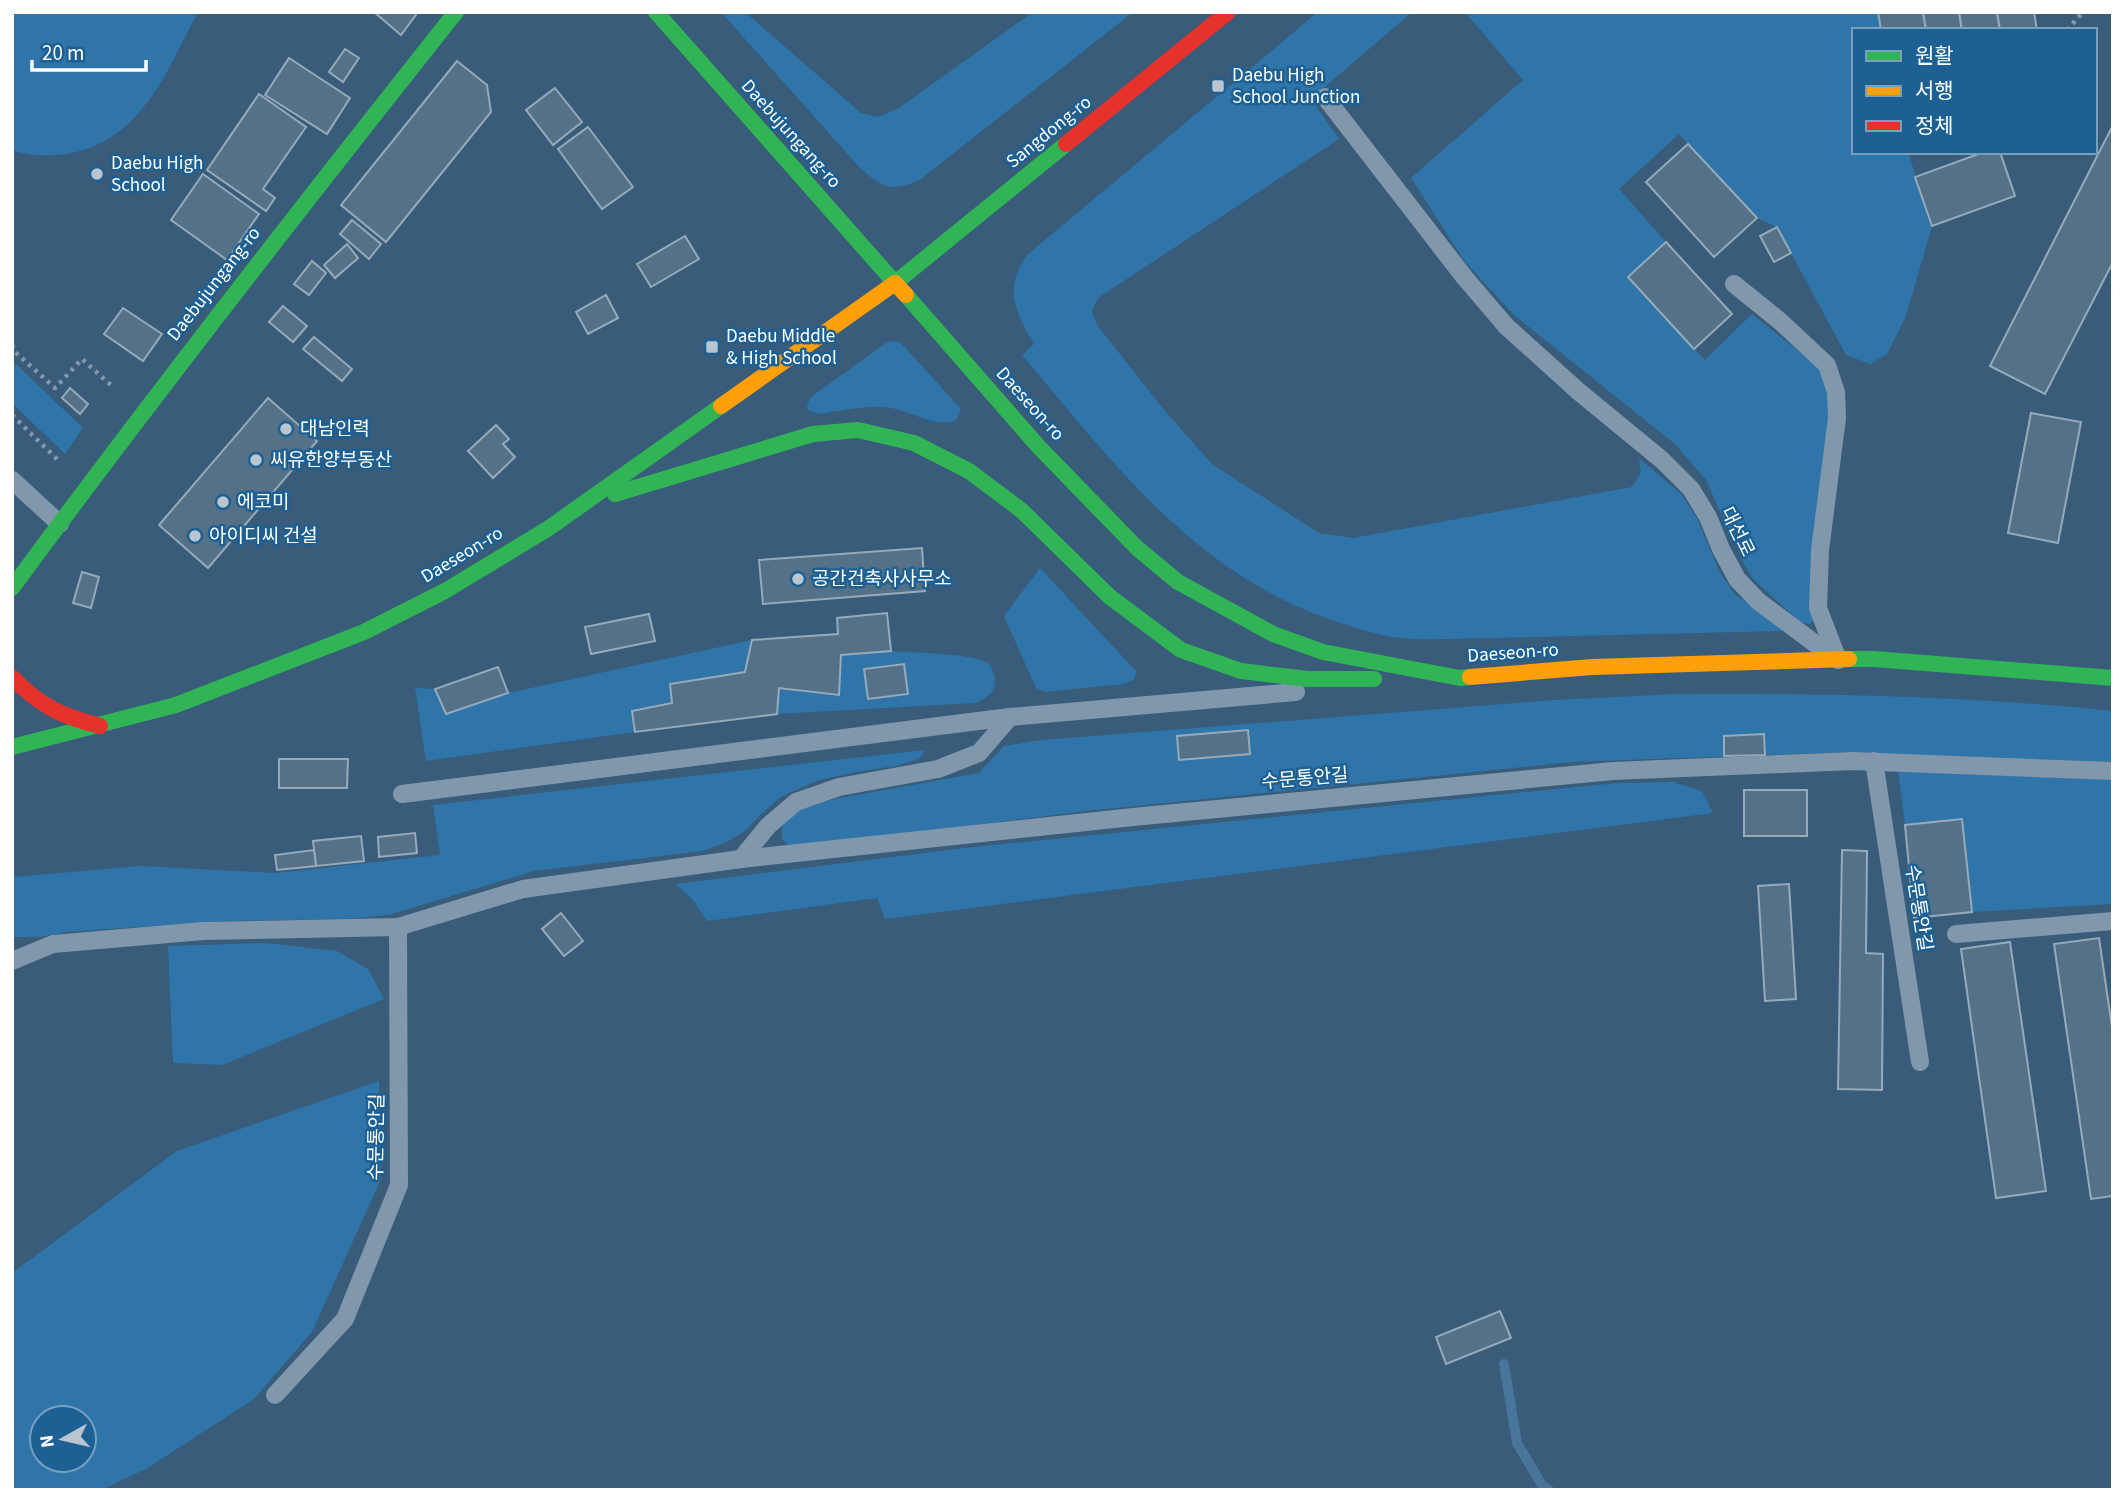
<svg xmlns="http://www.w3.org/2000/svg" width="2125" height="1502" font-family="'Source Sans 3','Noto Sans KR',sans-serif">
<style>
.green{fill:#2f75a9;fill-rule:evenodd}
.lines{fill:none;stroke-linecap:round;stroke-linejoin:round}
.stream{stroke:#487599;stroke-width:10}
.building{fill:#557188;stroke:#96aab9;stroke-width:2}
.path{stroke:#8198ac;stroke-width:4.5;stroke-dasharray:3.5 5;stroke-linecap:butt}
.lane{stroke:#8198ac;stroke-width:18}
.fast{stroke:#30b455;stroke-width:16}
.slow{stroke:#ff9f0a;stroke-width:16}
.jam{stroke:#e5322d;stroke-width:16}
.poi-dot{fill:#b9c6d0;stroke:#1d6094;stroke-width:2.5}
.labels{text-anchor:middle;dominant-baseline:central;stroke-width:5;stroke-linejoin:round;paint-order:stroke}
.poi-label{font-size:19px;fill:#fff;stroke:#1d6094;text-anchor:start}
.street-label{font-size:19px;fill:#fff;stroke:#1d6094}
</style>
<rect width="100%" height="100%" fill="#385c79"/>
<g class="green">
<path d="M12 12H198C168 68 144 136 76 152 55 157 32 157 12 150Z"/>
<path d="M721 12H745L861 113 878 117 899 108 1033 12H1133L921 179C891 193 883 188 860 168Z"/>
<path d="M1318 12H1412L1311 99 1339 139 1098 298 1092 311 1097 325 1165 411 1212 464 1319 533 1353 538 1632 487 1641 472 1639 458 1681 494 1697 518 1719 571 1735 594 1784 631 1449 639C1433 639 1416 640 1401 638 1376 635 1352 627 1329 619 1192 571 1112 461 1022 355L1034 344C1015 311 1003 289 1027 255Z"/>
<polygon points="1465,12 1878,12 1881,30 1854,30 1854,152 1908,152 1932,226 1906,316 1887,354 1870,364 1846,355 1777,227 1757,218 1679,134 1619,189 1666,242 1628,277 1705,360 1752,314 1817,366 1826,381 1832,405 1814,619 1810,624 1801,623 1754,580 1744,564 1706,480 1676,445 1514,315 1465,262 1411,178 1523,80"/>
<path d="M893 341 901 343 961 409 957 419C938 431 907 408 884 407 863 406 840 411 819 414L808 410 807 405 811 397 886 343Z"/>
<polygon points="16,364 83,428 65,454 12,403 12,372"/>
<polygon points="1040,568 1135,670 1136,675 1133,680 1124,684 1045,692 1036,688 1004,616"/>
<polygon points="752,640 745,672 670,684 672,703 632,711 635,732 426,761 415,688 435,689 446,714 508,693"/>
<path d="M891 651C910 653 977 653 989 664 992 667 994 675 995 679 996 693 987 697 976 703L777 714 779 688 839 694 841 655Z"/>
<path d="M1675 694C1822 693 1967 696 2113 711V762L1849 752 1572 762 1095 810 798 847 787 844 782 839V827L787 818 799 810 834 799 979 773 1004 746 1041 740 1554 700Z"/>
<polygon points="925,750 919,759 896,766 862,771 819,780 782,796 761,814 745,831 727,842 703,851 534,871 389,915 346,919 227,921 66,932 40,937 12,937 12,877 141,866 276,873 440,855 433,805"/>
<polygon points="1898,771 2113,780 2113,904 1972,912 1962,820 1905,825"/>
<polygon points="1673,782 1702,791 1713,813 885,919 877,898 707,921 693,900 676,884 973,847 1617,783"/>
<polygon points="266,943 337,951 368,969 384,999 222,1065 173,1063 168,946"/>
<path d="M379 1081 381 1179 312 1332 254 1399 146 1469 101 1490H12V1273L177 1151ZM42 1418H84V1460H42Z"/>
</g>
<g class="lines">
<polyline class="stream" points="1504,1364 1517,1443 1542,1485 1549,1490"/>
</g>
<g class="building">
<polygon points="374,12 418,12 401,35"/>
<polygon points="1878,12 1923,12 1926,30 1881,30"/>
<polygon points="1923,12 1959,12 1962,30 1926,30"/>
<polygon points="1959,12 1997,12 2000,30 1962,30"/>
<polygon points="1997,12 2034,12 2037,30 2000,30"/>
<polygon points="345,49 359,58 343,82 329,72"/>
<polygon points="289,58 350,98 327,134 265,95"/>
<polygon points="457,61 487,85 491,112 386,242 341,205"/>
<polygon points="555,88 582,122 553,145 526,110"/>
<polygon points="259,94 306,127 263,189 275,198 266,211 207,170"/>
<polygon points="2113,125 2113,262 2045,394 1990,366"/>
<polygon points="588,127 633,187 602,209 558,149"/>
<polygon points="1688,144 1757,218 1714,257 1646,182"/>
<polygon points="1984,152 2000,152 2015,196 1932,226 1915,177"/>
<polygon points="203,174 259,214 227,260 171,220"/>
<polygon points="352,220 381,244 369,259 340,234"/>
<polygon points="1777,227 1791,253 1774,262 1760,236"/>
<polygon points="685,236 699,259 651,287 637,264"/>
<polygon points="1666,242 1732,314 1694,349 1628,277"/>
<polygon points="347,244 358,258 335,278 324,265"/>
<polygon points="312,261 326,273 309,295 294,284"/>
<polygon points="606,295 618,318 588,334 576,312"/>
<polygon points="283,306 307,326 293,342 269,322"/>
<polygon points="123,308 162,334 143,361 104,334"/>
<polygon points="314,337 352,369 342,381 303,349"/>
<polygon points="70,388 88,404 80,414 62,398"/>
<polygon points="268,398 317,441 208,568 159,525"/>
<polygon points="2031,413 2081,422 2058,543 2008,533"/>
<polygon points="496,425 509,439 503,444 515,457 493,478 468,451"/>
<polygon points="922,548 925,591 763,604 759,560"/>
<polygon points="82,572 99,577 91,608 73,603"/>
<polygon points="887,613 891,651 841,655 839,695 779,688 777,714 635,732 632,711 672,703 670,684 745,672 752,640 838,634 837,618"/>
<polygon points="649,614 655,641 591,654 585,627"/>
<polygon points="904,664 908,694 868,699 864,669"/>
<polygon points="498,667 508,693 446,714 435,689"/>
<polygon points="1248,730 1250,754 1179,760 1177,736"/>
<polygon points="1764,734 1765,755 1724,756 1724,736"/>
<polygon points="279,759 348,759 347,788 279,788"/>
<rect x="1744" y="790" width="63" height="46"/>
<polygon points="1962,819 1972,912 1914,918 1905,825"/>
<polygon points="415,833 417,853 379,857 378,837"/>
<polygon points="361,836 364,861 316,866 313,841"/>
<polygon points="314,850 316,866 277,870 275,855"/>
<polygon points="1842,850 1867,851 1866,953 1883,954 1882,1090 1838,1089"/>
<polygon points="1789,884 1796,999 1765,1001 1758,886"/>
<polygon points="561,913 583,941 564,956 542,929"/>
<polygon points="2099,938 2113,1034 2113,1196 2091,1199 2054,944"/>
<polygon points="2010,942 2046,1191 1996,1198 1961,949"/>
<polygon points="1500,1311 1511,1338 1446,1364 1436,1337"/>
</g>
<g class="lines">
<g class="path">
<polyline points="2067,30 2083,12"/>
<polyline points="12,345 15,352 55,388 82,359 113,387"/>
<polyline points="12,415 58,460"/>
</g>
<g class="lane">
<polyline points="1325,97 1465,278 1506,326 1578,391 1662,460 1691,489 1708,517 1721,549 1737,579 1758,601 1829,654"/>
<polyline points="1734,284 1781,322 1827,365 1836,392 1837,418 1820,550 1818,608 1838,660"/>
<polyline points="12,480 60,524"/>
<polyline points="1874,761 1920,1062"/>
<polyline points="402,794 1010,717 1296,692"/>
<polyline points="741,859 1133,817 1613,771 1853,761 2113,771"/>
<polyline points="1956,934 2113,921"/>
<polyline points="12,961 53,944 203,931 398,927 523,889 741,859 768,826 796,802 839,787 938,769 979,753 1010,717"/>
<polyline points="275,1395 345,1319 399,1185 398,927"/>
</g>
<g class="fast">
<polyline points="656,12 895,283 1066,144"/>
<polyline points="906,295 1038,446 1137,548 1178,582 1273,634 1323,652 1460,678 1470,677"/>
<polyline points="615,494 813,434 858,430 914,443 969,471 1021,510 1110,597 1181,650 1241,671 1308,679 1374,679"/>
<path d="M12 588C156 393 305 202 456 12"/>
<polyline points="1849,659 1874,659 2113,678"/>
<polyline points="12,747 176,705 364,632 445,591 549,528 721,406"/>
</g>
<g class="slow">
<polyline points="721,406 895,283 906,295"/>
<polyline points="1470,677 1592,667 1849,659"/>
</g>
<g class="jam">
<polyline points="1066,144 1228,12"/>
<path d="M12 677C40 706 61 716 100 726"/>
</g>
</g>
<g class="poi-dot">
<rect x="1211" y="79" width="14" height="14" rx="3.5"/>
<circle cx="97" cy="174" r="7"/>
<rect x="705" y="340" width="14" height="14" rx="3.5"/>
<circle cx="286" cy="429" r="7"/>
<circle cx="256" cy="460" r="7"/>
<circle cx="223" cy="502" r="7"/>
<circle cx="195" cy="536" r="7"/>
<circle cx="798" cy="579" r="7"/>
</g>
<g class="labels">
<g class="poi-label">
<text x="1232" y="75">Daebu High<tspan x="1232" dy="22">School Junction</tspan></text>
<text x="111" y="163">Daebu High<tspan x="111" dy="22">School</tspan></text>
<text x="726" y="336">Daebu Middle<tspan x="726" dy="22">&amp; High School</tspan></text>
<text x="300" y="429">대남인력</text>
<text x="270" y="460">씨유한양부동산</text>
<text x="237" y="502">에코미</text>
<text x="209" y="536">아이디씨 건설</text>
<text x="812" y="579">공간건축사사무소</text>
</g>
<g class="street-label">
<text transform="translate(1049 132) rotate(-39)">Sangdong-ro</text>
<text transform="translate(791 134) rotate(48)">Daebujungang-ro</text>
<text transform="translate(214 284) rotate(-52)">Daebujungang-ro</text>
<text transform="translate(1030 404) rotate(48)">Daeseon-ro</text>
<text transform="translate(1737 532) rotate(64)">대선로</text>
<text transform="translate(462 555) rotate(-31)">Daeseon-ro</text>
<text transform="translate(1513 653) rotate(-4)">Daeseon-ro</text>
<text transform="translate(1305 779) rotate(-5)">수문통안길</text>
<text transform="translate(1918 908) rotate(81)">수문통안길</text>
<text transform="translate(377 1137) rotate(-89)">수문통안길</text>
</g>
</g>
<rect width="2125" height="1502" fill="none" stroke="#ffffff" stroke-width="28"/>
<rect x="1852" y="28" width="245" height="126" fill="#1d6094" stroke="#77a0bf" stroke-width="2"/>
<rect x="1866" y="51" width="35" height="10" fill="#30b455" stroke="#77a0bf" stroke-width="2"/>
<text x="1915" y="63" font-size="21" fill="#ffffff">원활</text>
<rect x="1866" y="86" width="35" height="10" fill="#ff9f0a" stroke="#77a0bf" stroke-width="2"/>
<text x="1915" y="98" font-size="21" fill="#ffffff">서행</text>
<rect x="1866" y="121" width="35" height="10" fill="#e5322d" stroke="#77a0bf" stroke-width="2"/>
<text x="1915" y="133" font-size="21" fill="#ffffff">정체</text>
<g transform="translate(63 1439) rotate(262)"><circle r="33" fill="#1d6094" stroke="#77a0bf" stroke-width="2"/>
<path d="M0-5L12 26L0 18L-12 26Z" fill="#b9c6d0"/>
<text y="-10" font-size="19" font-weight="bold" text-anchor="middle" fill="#ffffff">N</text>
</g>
<path d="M32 60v10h114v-10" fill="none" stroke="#ffffff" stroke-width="3.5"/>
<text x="42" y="60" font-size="21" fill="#ffffff" stroke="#1d6094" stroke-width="5" paint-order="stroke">20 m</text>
</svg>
